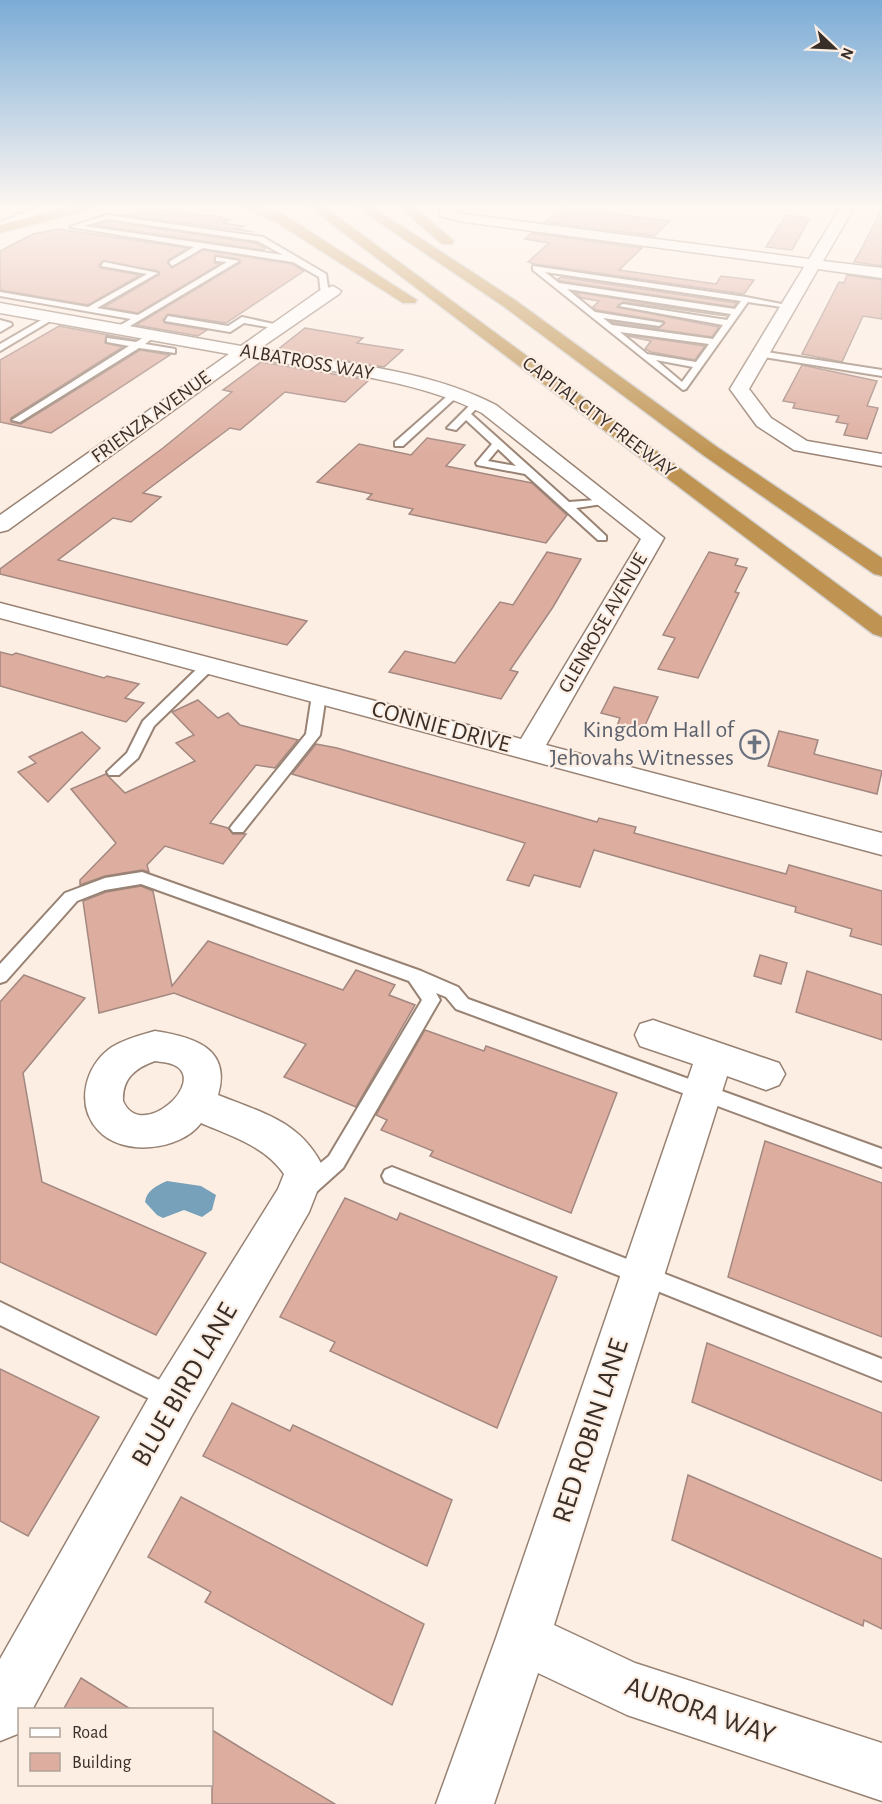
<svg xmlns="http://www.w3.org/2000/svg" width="882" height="1804" font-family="'Alegreya Sans',sans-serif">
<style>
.water{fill:#77a1bb}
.building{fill:#ddad9f;stroke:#a38880;stroke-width:1.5}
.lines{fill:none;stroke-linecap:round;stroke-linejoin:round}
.lane-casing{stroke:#988273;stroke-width:4}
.street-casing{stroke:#988273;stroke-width:3}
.secondary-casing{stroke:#988273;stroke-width:3}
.highway-casing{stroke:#d3d1d0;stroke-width:3}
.lane{fill:#fff;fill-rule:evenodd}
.street{fill:#fff;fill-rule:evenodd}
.secondary{fill:#fff;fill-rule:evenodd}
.highway{fill:#bf9452;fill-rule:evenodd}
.labels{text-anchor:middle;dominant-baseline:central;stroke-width:4.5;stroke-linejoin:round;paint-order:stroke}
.far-street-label{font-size:20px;fill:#392f29;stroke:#fdeee3}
.street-label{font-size:24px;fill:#392f29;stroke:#fdeee3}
.worship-label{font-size:24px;fill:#5b616d;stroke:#fdeee3;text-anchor:end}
.near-street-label{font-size:28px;fill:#392f29;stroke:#fdeee3}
</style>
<rect width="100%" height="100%" fill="#fdeee3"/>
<path class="water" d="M167 1181 201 1186 216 1195 212 1210 202 1217 184 1210 163 1218 157 1215 145 1202C147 1190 156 1186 167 1181Z"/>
<g class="building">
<polygon points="562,207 670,221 654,236 545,222"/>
<polygon points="882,208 882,266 854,262 864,244"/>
<polygon points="161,210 223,217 220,218 230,220 224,223 244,226 238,229 254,232 121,215 134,214 140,211 155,213"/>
<polygon points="786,215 810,218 792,250 766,247"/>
<polygon points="108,221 255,243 266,248 263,250 94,225"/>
<polygon points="58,229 188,248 168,260 172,268 203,250 292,264 304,271 226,323 168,314 163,320 165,323 207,330 198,336 136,325 240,263 239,259 215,255 214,263 220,264 138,313 104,307 159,275 158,271 102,261 99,266 101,268 140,275 88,305 0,290 0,251 33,234"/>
<polygon points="532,233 642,248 619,270 716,284 721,276 754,280 744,294 535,264 528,262 549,243 525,239"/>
<polygon points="847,275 882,280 882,319 863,316 842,362 802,354 839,282 844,283"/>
<polygon points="561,277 737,303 734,307 560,281 558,279"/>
<polygon points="575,292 727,316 623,302 617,307 719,327 712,337 613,323 611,321 659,328 665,323 663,321 596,310 593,307 599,301 582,298"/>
<polygon points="59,326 136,340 106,336 105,343 123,347 11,418 11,422 21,424 140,350 170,355 51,433 0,422 0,360"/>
<polygon points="305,328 363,338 357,343 403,350 384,367 277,350"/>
<polygon points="628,336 629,335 705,346 695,360 651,352 645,349 651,341"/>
<polygon points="261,362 369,380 345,402 285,392 240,430 230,428 143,493 161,497 131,522 113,518 58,560 307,621 287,645 0,574 0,569 163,448 232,392 223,390"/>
<polygon points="802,365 877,381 867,406 878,408 867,439 844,435 848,424 836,422 839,416 793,408 795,403 783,401"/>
<polygon points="427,438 465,445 446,466 532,483 567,515 546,543 409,514 413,509 367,499 372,494 317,482 359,444 411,455"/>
<polygon points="547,552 581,559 553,607 510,670 518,672 501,699 389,672 405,651 455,663 500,602 513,605"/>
<polygon points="709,552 738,559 735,565 747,568 735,592 739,593 698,678 658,669 675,638 663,635"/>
<polygon points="0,652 12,655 16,653 104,678 107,676 139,684 125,698 144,703 126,722 0,686"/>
<polygon points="614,687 658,697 642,732 617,726 620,718 601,713"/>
<polygon points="198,700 218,718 228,713 240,725 298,740 275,768 256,765 210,823 228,828 233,834 246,834 223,864 165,846 147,865 149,872 142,870 105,876 80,885 80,880 116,843 71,789 106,774 125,793 195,761 176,743 194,735 172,712"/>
<polygon points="779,731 818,740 814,754 882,771 877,794 768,766"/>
<polygon points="82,732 100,748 48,802 18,772 36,763 29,757"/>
<polygon points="316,744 337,748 597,822 599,818 636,827 634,833 719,856 786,874 789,865 882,891 882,945 850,936 852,929 795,912 796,907 594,850 580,887 534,875 529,886 507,880 525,843 292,774"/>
<polygon points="141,886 153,891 172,986 208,941 343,990 356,970 395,985 389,995 415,1005 356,1107 284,1077 306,1044 174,993 99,1013 83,901 106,892"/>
<polygon points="760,955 787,963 781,984 754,976"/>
<polygon points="807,971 882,995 882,1040 796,1012"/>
<polygon points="24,975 85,998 23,1073 42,1182 206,1253 156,1335 0,1262 0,1002"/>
<polygon points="425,1030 484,1051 486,1046 617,1093 571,1213 430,1156 433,1151 381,1130 387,1120 376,1115"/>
<polygon points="765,1141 882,1183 882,1337 728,1277"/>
<polygon points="345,1198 397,1220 400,1213 557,1277 497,1428 330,1351 335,1342 280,1317"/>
<polygon points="707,1343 882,1413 882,1481 692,1402"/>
<polygon points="0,1369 99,1417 28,1536 0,1521"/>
<polygon points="232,1403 290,1431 293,1425 452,1500 427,1566 203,1456"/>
<polygon points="688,1475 882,1559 882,1629 864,1620 863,1626 672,1540"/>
<polygon points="181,1497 424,1624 392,1705 205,1602 211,1592 148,1557"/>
<polygon points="81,1678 132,1710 63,1710"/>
<polygon points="212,1730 246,1751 335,1804 212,1804"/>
</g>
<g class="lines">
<defs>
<g id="lane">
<path d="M107 215 263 237 326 274 329 294 325 296 321 294 319 277 293 262 203 248 172 266 169 262 194 247 70 227ZM107 219 258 241 283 255 84 226Z"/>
<polygon points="216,257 239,261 120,332 116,329 117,327 131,319 0,296 0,292 88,307 147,274 101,266 104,262 158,273 97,308 138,315 227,262 216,261"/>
<path d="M533 266 746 297 792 306 788 308 748 302 686 389 683 390 533 270ZM545 272 741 301 735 309 559 283ZM567 289 731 314 727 320 623 304 619 306 723 325 713 339 612 325 603 318 659 326 663 323 595 312ZM620 332 709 344 696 362 647 354ZM656 360 693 367 682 382Z"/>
<polygon points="50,315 57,317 0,351 0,344"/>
<polygon points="168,316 228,326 242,317 283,326 279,329 244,323 230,332 165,321"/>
<polygon points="0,320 11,323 12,325 0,332"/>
<polygon points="153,332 157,335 145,344 175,349 175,353 139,348 20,422 12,420 129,346 107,342 107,338 136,342"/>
<polygon points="760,351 882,370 882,376 757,356 756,354"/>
<polygon points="453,391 461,393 403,446 395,446 395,442"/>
<path d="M469 406H475L477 408 471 414 569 502 609 499V503L576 508 606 536V540H598L525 474 477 465 476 463 492 444 466 420 456 430 447 428ZM498 449 516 466 488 461Z"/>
<polygon points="208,662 215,666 213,669 154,726 138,758 119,775 109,775 107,772 127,753 143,721 203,663"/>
<polygon points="319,691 326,695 320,735 243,832 233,832 230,828 233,824 306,734 312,695"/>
<polygon points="142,872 421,971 458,987 468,999 882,1149 882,1167 456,1009 446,997 436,993 440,1000 437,1005 343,1168 314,1194 307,1196 300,1194 297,1187 300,1180 329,1156 422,1000 409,981 141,884 105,890 77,901 6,981 0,983 0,964 65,893 105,878"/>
<polygon points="392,1167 882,1359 882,1381 385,1182 382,1176 385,1170"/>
<polygon points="0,1302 182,1391 186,1399 182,1407 174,1411 166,1407 0,1325"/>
</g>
<g id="street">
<polygon points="439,206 453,206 452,211 465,214 809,259 841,206 855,206 823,261 882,268 882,278 818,269 749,389 771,418 807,441 882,454 882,466 794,450 757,426 730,389 804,267 465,222 440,216"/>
<path d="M333 286 341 291 339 294 259 349C338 363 425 368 496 405L664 538 546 745 882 833V855L0 618V603L521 739 641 539 482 413C415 378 322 371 247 357L8 530 0 532V515L229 354 0 313V303L241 346 319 291Z"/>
<polygon points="653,1020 779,1063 785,1074 779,1085 766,1090 727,1076 554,1625 635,1663 882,1743 882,1801 627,1715 538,1673 494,1804 436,1804 496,1638 693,1064 640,1046 635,1035 640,1024"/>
<path d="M155 1031C192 1037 232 1047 218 1095 265 1114 302 1121 325 1171L309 1212 191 1417 32 1710H20V1733L0 1741V1659L157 1383 278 1189 284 1174C265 1146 231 1136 201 1123 180 1151 122 1157 98 1130 75 1105 85 1065 112 1047 125 1039 141 1035 155 1031ZM155 1061C161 1062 168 1062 174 1065 209 1081 141 1143 123 1101 122 1079 135 1068 155 1061Z"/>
</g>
<polygon id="secondary" points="40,206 58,206 0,231 0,222"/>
<g id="highway">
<polygon points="72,206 94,206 92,209 0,233 0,225"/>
<polygon points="238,206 257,206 284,215 417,300 415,303 403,303 274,221"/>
<polygon points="308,206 323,206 882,617 882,637 873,634"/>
<polygon points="355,206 371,206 515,300 717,447 882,558 882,576 874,574 703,455 503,306"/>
<polygon points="398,206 413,206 454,241 452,244 442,244"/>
</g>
</defs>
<use href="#lane" class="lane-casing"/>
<use href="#street" class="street-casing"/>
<use href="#secondary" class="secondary-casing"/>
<use href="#highway" class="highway-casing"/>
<use href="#lane" class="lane"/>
<use href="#street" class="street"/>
<use href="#secondary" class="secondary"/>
<use href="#highway" class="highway"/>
</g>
<linearGradient id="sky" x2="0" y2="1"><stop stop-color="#7bacd6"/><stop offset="0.45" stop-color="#fef7f2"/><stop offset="1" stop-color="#fef7f2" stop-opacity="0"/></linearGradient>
<rect width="882" height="458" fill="url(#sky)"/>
<defs>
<symbol id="church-ring" viewBox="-11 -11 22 22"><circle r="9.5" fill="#fdeee3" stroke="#6b7280" stroke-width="1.5"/><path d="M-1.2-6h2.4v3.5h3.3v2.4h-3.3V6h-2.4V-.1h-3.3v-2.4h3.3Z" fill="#6b7280"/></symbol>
</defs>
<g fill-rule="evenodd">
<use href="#church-ring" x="738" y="728" width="33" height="33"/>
</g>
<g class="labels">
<g class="far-street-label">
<text transform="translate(307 362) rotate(10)">ALBATROSS WAY</text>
<text transform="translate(151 417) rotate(-36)">FRIENZA AVENUE</text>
<text transform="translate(599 417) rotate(37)">CAPITAL CITY FREEWAY</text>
<text transform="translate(603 623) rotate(-60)">GLENROSE AVENUE</text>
</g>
<g class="street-label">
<text transform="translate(441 727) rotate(15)">CONNIE DRIVE</text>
</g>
<g class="worship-label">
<text x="734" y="730">Kingdom Hall of<tspan x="734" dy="28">Jehovahs Witnesses</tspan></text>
</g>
<g class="near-street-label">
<text transform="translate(185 1385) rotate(-60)">BLUE BIRD LANE</text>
<text transform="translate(591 1431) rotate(-72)">RED ROBIN LANE</text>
<text transform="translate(700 1711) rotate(19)">AURORA WAY</text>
</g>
</g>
<rect x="18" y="1708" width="195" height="78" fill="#fdeee3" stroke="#afa299" stroke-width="1.5"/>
<rect x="30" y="1728" width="30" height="9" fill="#ffffff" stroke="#afa299" stroke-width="1.5"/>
<text x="72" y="1738" font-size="18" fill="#392f29">Road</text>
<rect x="30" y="1753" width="30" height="18" fill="#ddad9f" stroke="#afa299" stroke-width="1.5"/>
<text x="72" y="1768" font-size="18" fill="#392f29">Building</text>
<g transform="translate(834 48) rotate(113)" stroke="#fdeee3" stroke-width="4.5" paint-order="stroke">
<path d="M0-4.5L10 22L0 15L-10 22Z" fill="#392f29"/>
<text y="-9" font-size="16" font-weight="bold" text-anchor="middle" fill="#392f29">N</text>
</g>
</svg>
